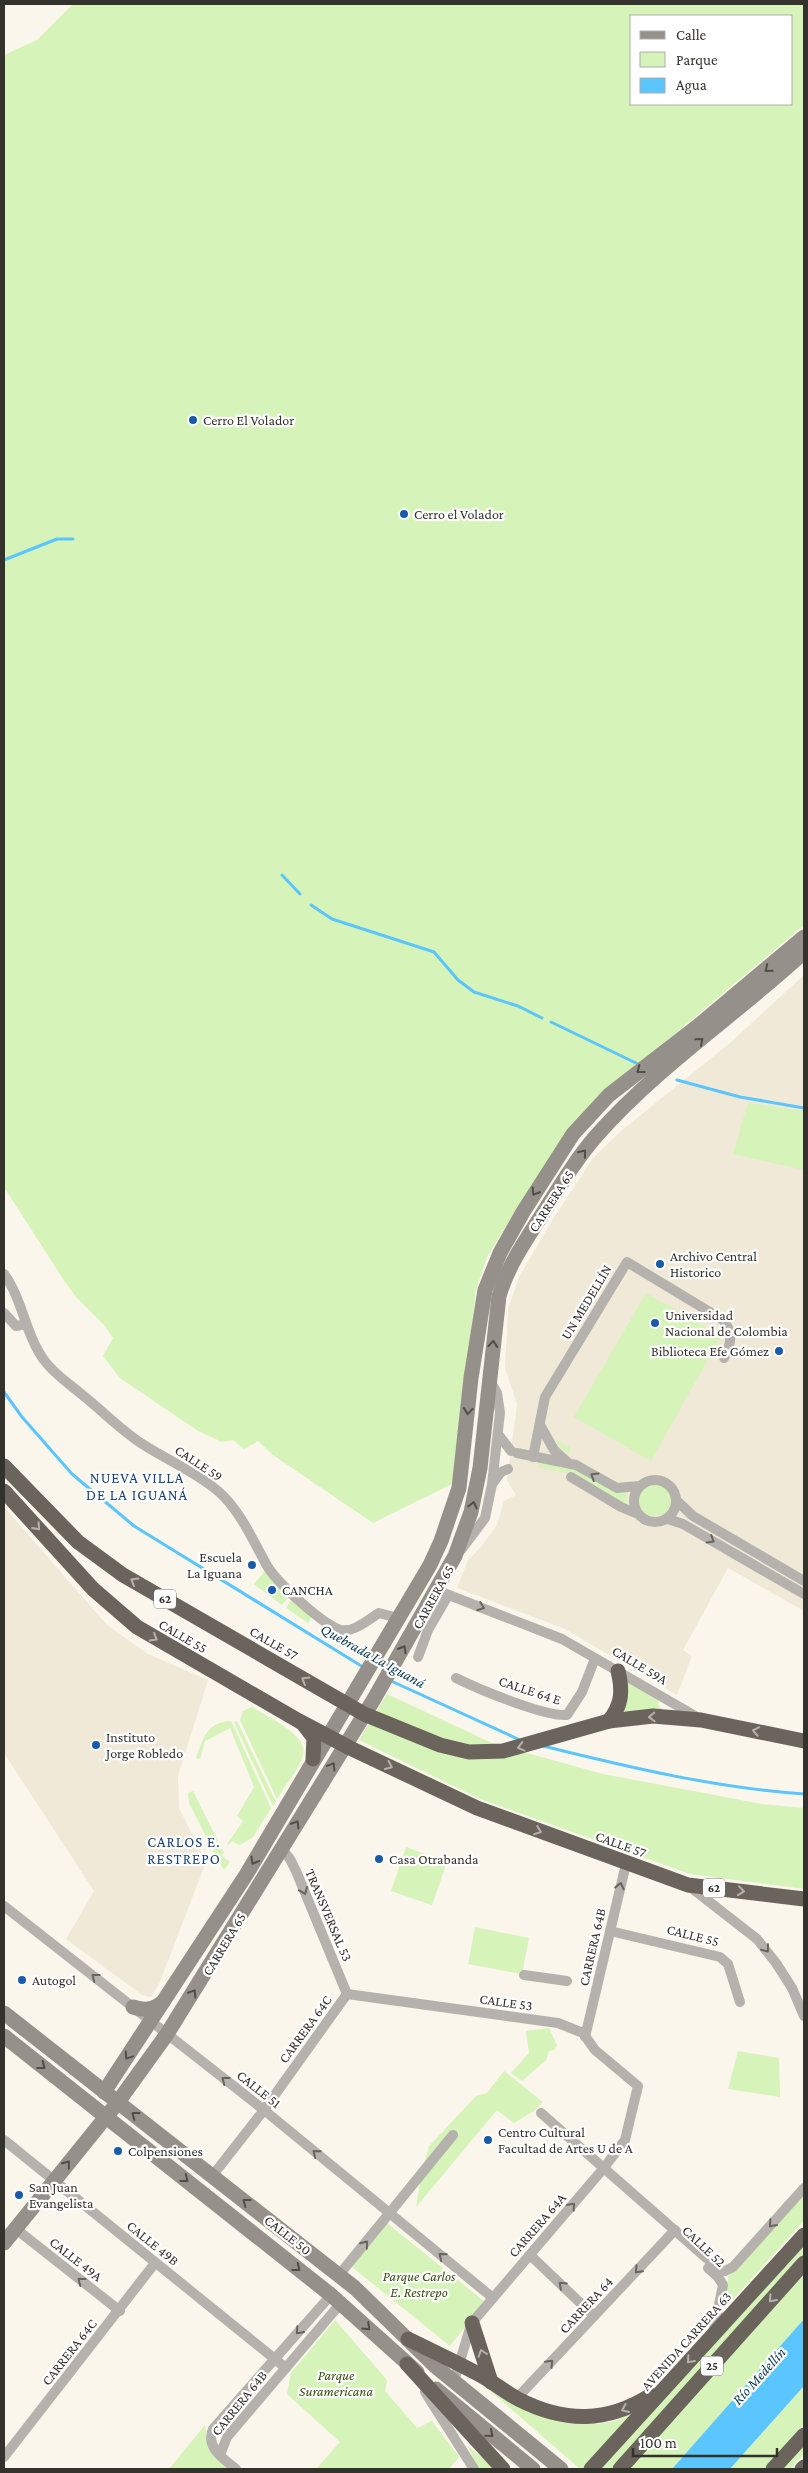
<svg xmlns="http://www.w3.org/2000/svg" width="808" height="2473" font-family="'Crimson Pro',serif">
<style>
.built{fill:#f0e9d7}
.green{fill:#d6f3b9;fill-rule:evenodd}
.water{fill:#5bc5fe}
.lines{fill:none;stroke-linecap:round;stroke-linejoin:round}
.stream{stroke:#5bc5fe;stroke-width:3}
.street{stroke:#b5b2ad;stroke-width:10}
.secondary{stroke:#95908a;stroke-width:15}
.highway{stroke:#6b645c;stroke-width:15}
.oneway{stroke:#504e49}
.oneway2{stroke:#676560}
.oneway3{stroke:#b5b2ae}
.poi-dot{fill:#195aab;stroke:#fff;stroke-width:2}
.labels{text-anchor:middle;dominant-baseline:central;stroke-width:4.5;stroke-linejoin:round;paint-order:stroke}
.shield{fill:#fff;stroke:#70706c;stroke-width:1}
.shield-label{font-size:12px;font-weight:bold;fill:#33322d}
.poi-label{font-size:14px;fill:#33322d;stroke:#fff;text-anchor:start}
.street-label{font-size:14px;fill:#33322d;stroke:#fff}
.park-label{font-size:14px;font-style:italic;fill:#344e0e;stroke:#fff}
.neighbourhood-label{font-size:15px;letter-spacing:1px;fill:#1d4579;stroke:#fff}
.water-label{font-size:15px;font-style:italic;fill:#0c3a51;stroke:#fff}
</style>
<rect width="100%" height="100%" fill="#faf6eb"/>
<g class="built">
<polygon points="804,975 804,1611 728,1568 683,1650 692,1656 677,1695 565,1629 457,1588 468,1560 481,1547 497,1525 504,1501 516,1495 507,1480 517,1404 505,1368 508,1309 519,1277 551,1222 593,1158 621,1131 730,1043"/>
<polygon points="4,1507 107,1625 148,1654 208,1680 178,1776 179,1808 206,1862 159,1984 151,1997 142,1995 66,1939 94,1891 4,1753"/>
</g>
<g class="green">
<path d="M73 4H804V925L632 1070 559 1145 519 1205 487 1257 476 1290 454 1483 373 1523 273 1455 258 1441 244 1449 233 1440 222 1442 198 1431 120 1378 103 1356 113 1338 105 1326 76 1297 65 1282 4 1187V55L37 40ZM632 16H792V104H632Z"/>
<polygon points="748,1103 804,1111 804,1170 733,1154"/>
<polygon points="646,1293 721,1336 651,1461 574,1417"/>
<polygon points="557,1440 571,1448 568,1455 555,1441"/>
<polygon points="539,1460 576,1467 626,1492 627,1505 573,1474 538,1467"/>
<circle cx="655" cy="1499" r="17"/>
<polygon points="265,1571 289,1596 282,1605 254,1584"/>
<polygon points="291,1600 314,1614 308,1623 286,1608"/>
<polygon points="625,1681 659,1699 658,1705 663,1710 623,1711"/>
<polygon points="387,1694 494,1744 603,1774 762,1804 804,1808 804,1889 690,1874 480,1799 359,1740"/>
<path d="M252 1707C266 1716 309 1735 303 1755 299 1770 285 1785 277 1799L240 1720 243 1711Z"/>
<path d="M231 1721 271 1808 253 1837 240 1845 232 1841 228 1845 227 1844 243 1821 237 1816 254 1787 230 1728 205 1741 200 1759 196 1758C203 1738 207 1722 231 1721Z"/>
<polygon points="237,1721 276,1802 273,1806 234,1722"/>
<polygon points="193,1791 218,1841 210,1844 189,1803 188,1793"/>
<polygon points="218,1847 224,1851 222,1856 230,1862 224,1870 212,1850"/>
<polygon points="406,1847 447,1862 432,1905 391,1891"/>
<polygon points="475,1927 529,1938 522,1974 468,1964"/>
<polygon points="549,2028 557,2045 554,2050 549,2051 546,2060 522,2081 511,2073 529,2053 526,2031"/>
<polygon points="738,2051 779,2058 780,2097 728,2089"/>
<polygon points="504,2071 543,2102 534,2111 514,2123 497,2110 416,2207 421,2177 429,2146 476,2096 487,2093"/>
<polygon points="804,2193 804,2221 725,2308 728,2277"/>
<polygon points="387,2223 485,2302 450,2346 352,2267"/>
<polygon points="804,2244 804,2255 612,2469 599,2469"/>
<polygon points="804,2270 804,2319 672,2469 625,2469"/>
<polygon points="335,2320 387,2380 385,2391 417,2428 432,2421 459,2457 449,2469 316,2469 340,2442 287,2394 291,2373"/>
<polygon points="480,2382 572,2423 598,2424 610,2422 620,2419 651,2398 587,2469 580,2469"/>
<polygon points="804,2386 804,2424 764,2469 730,2469"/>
<polygon points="205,2425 207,2444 231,2469 169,2469"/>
<polygon points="804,2443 804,2454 790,2469 782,2469"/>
<polygon points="467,2445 494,2468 495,2469 479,2469"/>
</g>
<polygon class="water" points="804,2319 804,2386 730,2469 672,2469"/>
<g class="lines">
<g class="stream">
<polyline points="4,560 57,539 73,539"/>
<polyline points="282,875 300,894"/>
<polyline points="311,905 332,919 434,952 458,980 474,992 518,1006 542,1018"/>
<polyline points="551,1022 638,1064"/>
<polyline points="677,1080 740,1097 804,1108"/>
<polyline points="4,1392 22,1417 72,1474 134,1526 363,1667"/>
<polyline points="389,1680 520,1740"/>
<path d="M543 1746C628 1767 716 1788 804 1794"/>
</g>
<g class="street">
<path d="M4 1274C23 1300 25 1334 44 1360 53 1373 67 1382 80 1393 102 1410 120 1430 144 1445 169 1461 196 1472 218 1491 239 1509 253 1540 266 1564 276 1582 319 1621 338 1629 351 1635 368 1620 379 1613L398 1618"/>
<polyline points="4,1313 16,1326 26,1324"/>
<polyline points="540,1425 554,1450 567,1462"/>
<polyline points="498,1434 511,1451"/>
<polyline points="517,1453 576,1465 617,1488 639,1486"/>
<path d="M533 1457 545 1397 627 1262 723 1320C734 1333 731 1344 724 1358"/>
<polyline points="571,1477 621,1507 638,1514"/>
<circle cx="655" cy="1501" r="21"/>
<polyline points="493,1483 501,1472 508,1469"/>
<polyline points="677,1501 693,1516 804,1581"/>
<polyline points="668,1519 683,1524 804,1594"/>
<polyline points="461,1550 485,1518 492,1484 500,1413 497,1393 490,1381"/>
<polyline points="436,1590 562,1639 697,1717"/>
<polyline points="418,1657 428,1630 446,1599"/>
<path d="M456 1678C478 1689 545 1717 567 1715L582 1692 594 1661"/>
<polyline points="281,1848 290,1859 296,1871 347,1994"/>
<polyline points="689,1886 757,1939 776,1963 792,1988 804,2016"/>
<polyline points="4,1906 264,2110 493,2298"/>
<polyline points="610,1931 720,1957 728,1964 740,2002"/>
<polyline points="524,1975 567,1981"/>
<polyline points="347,1994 558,2023 583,2033 595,2050 638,2086 625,2140 603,2169 476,2318 470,2328 454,2381"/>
<polyline points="585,2037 626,1864"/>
<polyline points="541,2113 720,2270 725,2271 733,2267 804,2188"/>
<polyline points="4,2140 286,2368"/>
<polyline points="213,2175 264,2110 347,1994"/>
<polyline points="16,2229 120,2311"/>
<polyline points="530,2255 594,2316"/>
<polyline points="708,2268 718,2277 723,2285 713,2334"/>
<polyline points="339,2275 453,2135"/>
<polyline points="425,2392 474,2469"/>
<polyline points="517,2398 675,2230"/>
<polyline points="220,2455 227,2437 341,2303"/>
<polyline points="4,2457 155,2263"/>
<path d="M236 2469C224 2459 205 2448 213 2429L331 2295"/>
</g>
<g class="secondary">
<path d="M133 2007C146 2011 152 2010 163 2002"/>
<polyline points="4,2013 355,2288 435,2366 561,2469"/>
<polyline points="4,2036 331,2295 417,2372"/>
<polyline points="104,2092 246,1875 430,1565 441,1541 459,1488 471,1378 485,1290 500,1253 523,1212 573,1134 609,1095 698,1026 804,937"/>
<path d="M4 2243 118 2102 167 2034 374 1699 455 1556 471 1512 480 1468 499 1296C508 1265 526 1240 543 1213 560 1186 576 1159 597 1135 658 1066 737 1014 804 952"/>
<polyline points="436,2389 533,2469"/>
</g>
<g class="highway">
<polyline points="4,1466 78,1542 123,1575 364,1714 440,1745 469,1752 503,1751 609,1721 653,1716 701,1720 804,1741"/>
<polyline points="4,1491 93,1589 137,1627 299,1721 350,1748 477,1808 688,1885 804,1899"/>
<path d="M609 1721C622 1705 623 1691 618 1671"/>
<polyline points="304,1725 314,1738 313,1759"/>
<polyline points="472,2323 491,2382"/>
<path d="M408 2339C432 2351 456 2362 480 2375 493 2382 505 2392 518 2399 565 2423 607 2423 651 2395"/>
<polyline points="407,2364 503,2469"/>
<polyline points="591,2469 804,2235"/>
<polyline points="620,2469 804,2263"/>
<polyline points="773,2469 804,2435"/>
<polyline points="802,2469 804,2467"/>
</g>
</g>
<defs><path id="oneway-chevron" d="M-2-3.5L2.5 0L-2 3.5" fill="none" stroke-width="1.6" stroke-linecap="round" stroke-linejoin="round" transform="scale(1.25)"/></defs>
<g class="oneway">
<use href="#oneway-chevron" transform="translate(768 969) rotate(141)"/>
<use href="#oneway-chevron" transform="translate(700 1041) rotate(-40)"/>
<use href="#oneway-chevron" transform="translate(640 1070) rotate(143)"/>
<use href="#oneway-chevron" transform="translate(583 1153) rotate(-52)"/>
<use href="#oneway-chevron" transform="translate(535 1192) rotate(122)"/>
<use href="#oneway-chevron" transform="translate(493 1344) rotate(-85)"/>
<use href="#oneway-chevron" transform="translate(468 1411) rotate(95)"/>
<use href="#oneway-chevron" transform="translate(473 1505) rotate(-77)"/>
<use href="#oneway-chevron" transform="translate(403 1649) rotate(-60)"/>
<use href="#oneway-chevron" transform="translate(332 1766) rotate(-59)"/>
<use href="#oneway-chevron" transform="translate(296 1824) rotate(-58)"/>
<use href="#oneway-chevron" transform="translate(254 1861) rotate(120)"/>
<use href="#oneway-chevron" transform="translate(193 1993) rotate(-57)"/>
<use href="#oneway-chevron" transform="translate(128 2056) rotate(124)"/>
<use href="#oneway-chevron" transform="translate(42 2066) rotate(38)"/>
<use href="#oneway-chevron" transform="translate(135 2115) rotate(-143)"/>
<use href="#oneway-chevron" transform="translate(67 2164) rotate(-51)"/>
<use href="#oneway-chevron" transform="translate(185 2179) rotate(38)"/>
<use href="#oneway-chevron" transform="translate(246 2202) rotate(-142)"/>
<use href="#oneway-chevron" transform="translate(297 2268) rotate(38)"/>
<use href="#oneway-chevron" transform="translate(367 2327) rotate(44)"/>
<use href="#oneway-chevron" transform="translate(490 2434) rotate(40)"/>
</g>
<g class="oneway2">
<use href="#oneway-chevron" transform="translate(594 1476) rotate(-148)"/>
<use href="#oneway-chevron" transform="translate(711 1540) rotate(31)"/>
<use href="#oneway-chevron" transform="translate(481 1607) rotate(20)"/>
<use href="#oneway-chevron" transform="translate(620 1886) rotate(-78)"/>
<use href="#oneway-chevron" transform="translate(304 1891) rotate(68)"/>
<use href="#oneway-chevron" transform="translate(766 1949) rotate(52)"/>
<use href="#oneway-chevron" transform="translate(95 1977) rotate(-142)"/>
<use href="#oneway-chevron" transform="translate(225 2080) rotate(-142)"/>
<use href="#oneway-chevron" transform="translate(316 2153) rotate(-141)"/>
<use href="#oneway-chevron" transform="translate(572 2206) rotate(-49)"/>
<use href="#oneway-chevron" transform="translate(772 2224) rotate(132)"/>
<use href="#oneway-chevron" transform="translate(365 2244) rotate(-51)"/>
<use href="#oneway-chevron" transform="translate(442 2256) rotate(-141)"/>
<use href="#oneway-chevron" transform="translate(638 2270) rotate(133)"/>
<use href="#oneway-chevron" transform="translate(81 2281) rotate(-142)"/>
<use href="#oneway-chevron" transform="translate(562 2285) rotate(-137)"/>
<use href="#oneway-chevron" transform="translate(299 2331) rotate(131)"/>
<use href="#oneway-chevron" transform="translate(550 2363) rotate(-47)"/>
</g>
<g class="oneway3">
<use href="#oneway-chevron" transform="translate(37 1527) rotate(48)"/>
<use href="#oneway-chevron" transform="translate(134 1581) rotate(-150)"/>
<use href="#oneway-chevron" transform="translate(154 1638) rotate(30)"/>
<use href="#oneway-chevron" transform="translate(305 1680) rotate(-150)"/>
<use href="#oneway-chevron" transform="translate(652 1717) rotate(178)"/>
<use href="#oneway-chevron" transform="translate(756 1731) rotate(-169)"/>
<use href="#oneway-chevron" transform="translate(521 1747) rotate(165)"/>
<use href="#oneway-chevron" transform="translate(389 1766) rotate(25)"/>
<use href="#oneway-chevron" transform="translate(538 1831) rotate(21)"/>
<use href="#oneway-chevron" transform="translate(741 1891) rotate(7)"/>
<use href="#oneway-chevron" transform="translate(772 2299) rotate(132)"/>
<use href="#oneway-chevron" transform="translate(482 2353) rotate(-108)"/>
<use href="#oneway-chevron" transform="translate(690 2360) rotate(132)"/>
<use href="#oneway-chevron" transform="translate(625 2409) rotate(157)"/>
</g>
<g class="poi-dot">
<circle cx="193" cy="420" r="5"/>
<circle cx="404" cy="514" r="5"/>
<circle cx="660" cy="1264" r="5"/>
<circle cx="655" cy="1323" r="5"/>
<circle cx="779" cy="1351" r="5"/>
<circle cx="252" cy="1565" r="5"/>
<circle cx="272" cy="1590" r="5"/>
<circle cx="96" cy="1745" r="5"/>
<circle cx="379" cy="1859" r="5"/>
<circle cx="22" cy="1980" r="5"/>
<circle cx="488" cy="2140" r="5"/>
<circle cx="118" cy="2151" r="5"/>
<circle cx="19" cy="2195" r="5"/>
</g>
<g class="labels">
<g class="shield">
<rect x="154" y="1589.5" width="22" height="19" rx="4"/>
<rect x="703" y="1878.5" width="22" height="19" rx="4"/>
<rect x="701" y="2356.5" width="22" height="19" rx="4"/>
</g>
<g class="shield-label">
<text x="165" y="1599">62</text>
<text x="714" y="1888">62</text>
<text x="712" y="2366">25</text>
</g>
<g class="poi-label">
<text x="203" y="420">Cerro El Volador</text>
<text x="414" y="514">Cerro el Volador</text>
<text x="670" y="1256">Archivo Central<tspan x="670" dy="16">Historico</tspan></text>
<text x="665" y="1315">Universidad<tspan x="665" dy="16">Nacional de Colombia</tspan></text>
<text x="769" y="1351" text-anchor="end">Biblioteca Efe Gómez</text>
<text x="242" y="1557" text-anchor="end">Escuela<tspan x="242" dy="16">La Iguana</tspan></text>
<text x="282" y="1590">CANCHA</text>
<text x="106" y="1737">Instituto<tspan x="106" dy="16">Jorge Robledo</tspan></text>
<text x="389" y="1859">Casa Otrabanda</text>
<text x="32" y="1980">Autogol</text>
<text x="498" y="2132">Centro Cultural<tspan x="498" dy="16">Facultad de Artes U de A</tspan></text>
<text x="128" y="2151">Colpensiones</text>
<text x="29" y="2187">San Juan<tspan x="29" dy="16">Evangelista</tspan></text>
</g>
<g class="street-label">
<text transform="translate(551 1201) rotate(-57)">CARRERA 65</text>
<text transform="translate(586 1302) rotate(-59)">UN MEDELLÍN</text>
<text transform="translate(199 1463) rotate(33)">CALLE 59</text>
<text transform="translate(433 1597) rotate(-61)">CARRERA 65</text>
<text transform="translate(183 1636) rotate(30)">CALLE 55</text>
<text transform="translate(274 1643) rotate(30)">CALLE 57</text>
<text transform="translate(640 1665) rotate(31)">CALLE 59A</text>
<text transform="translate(530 1690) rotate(18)">CALLE 64 E</text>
<text transform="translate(621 1844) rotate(20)">CALLE 57</text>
<text transform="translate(329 1915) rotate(67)">TRANSVERSAL 53</text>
<text transform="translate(693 1935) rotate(14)">CALLE 55</text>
<text transform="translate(224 1944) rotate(-59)">CARRERA 65</text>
<text transform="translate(592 1947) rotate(-77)">CARRERA 64B</text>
<text transform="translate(506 2002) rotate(8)">CALLE 53</text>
<text transform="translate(305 2029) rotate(-54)">CARRERA 64C</text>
<text transform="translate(259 2089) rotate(38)">CALLE 51</text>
<text transform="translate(537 2225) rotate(-49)">CARRERA 64A</text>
<text transform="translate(288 2235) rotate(38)">CALLE 50</text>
<text transform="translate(153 2243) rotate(39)">CALLE 49B</text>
<text transform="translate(704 2246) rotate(43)">CALLE 52</text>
<text transform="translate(76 2259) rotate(38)">CALLE 49A</text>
<text transform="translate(586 2305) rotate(-47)">CARRERA 64</text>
<text transform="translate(686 2341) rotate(-48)">AVENIDA CARRERA 63</text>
<text transform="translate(69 2352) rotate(-52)">CARRERA 64C</text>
<text transform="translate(239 2403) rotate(-51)">CARRERA 64B</text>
</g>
<g class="park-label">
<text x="419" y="2276">Parque Carlos<tspan x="419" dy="16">E. Restrepo</tspan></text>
<text x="336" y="2375">Parque<tspan x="336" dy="16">Suramericana</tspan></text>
</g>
<g class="neighbourhood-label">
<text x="137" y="1478">NUEVA VILLA<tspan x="137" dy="17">DE LA IGUANÁ</tspan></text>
<text x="184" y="1842">CARLOS E.<tspan x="184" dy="17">RESTREPO</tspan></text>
</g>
<g class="water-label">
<text transform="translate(373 1656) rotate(29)">Quebrada La Iguaná</text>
<text transform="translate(759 2376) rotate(-48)">Río Medellín</text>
</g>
</g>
<rect width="808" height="2473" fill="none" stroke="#33322d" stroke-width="10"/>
<rect x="630" y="15" width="162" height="90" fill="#ffffff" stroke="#adadab"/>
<rect x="640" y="31" width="25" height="8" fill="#95908a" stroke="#adadab"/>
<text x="676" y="40" font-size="15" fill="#33322d">Calle</text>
<rect x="640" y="52" width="25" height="15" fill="#d6f3b9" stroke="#adadab"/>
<text x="676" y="65" font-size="15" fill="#33322d">Parque</text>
<rect x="640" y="78" width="25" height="15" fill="#5bc5fe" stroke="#adadab"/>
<text x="676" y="90" font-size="15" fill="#33322d">Agua</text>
<path d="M633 2448v8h144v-8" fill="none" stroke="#33322d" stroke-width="2.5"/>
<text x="640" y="2448" font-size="15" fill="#33322d" stroke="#ffffff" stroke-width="4" paint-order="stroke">100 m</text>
</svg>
